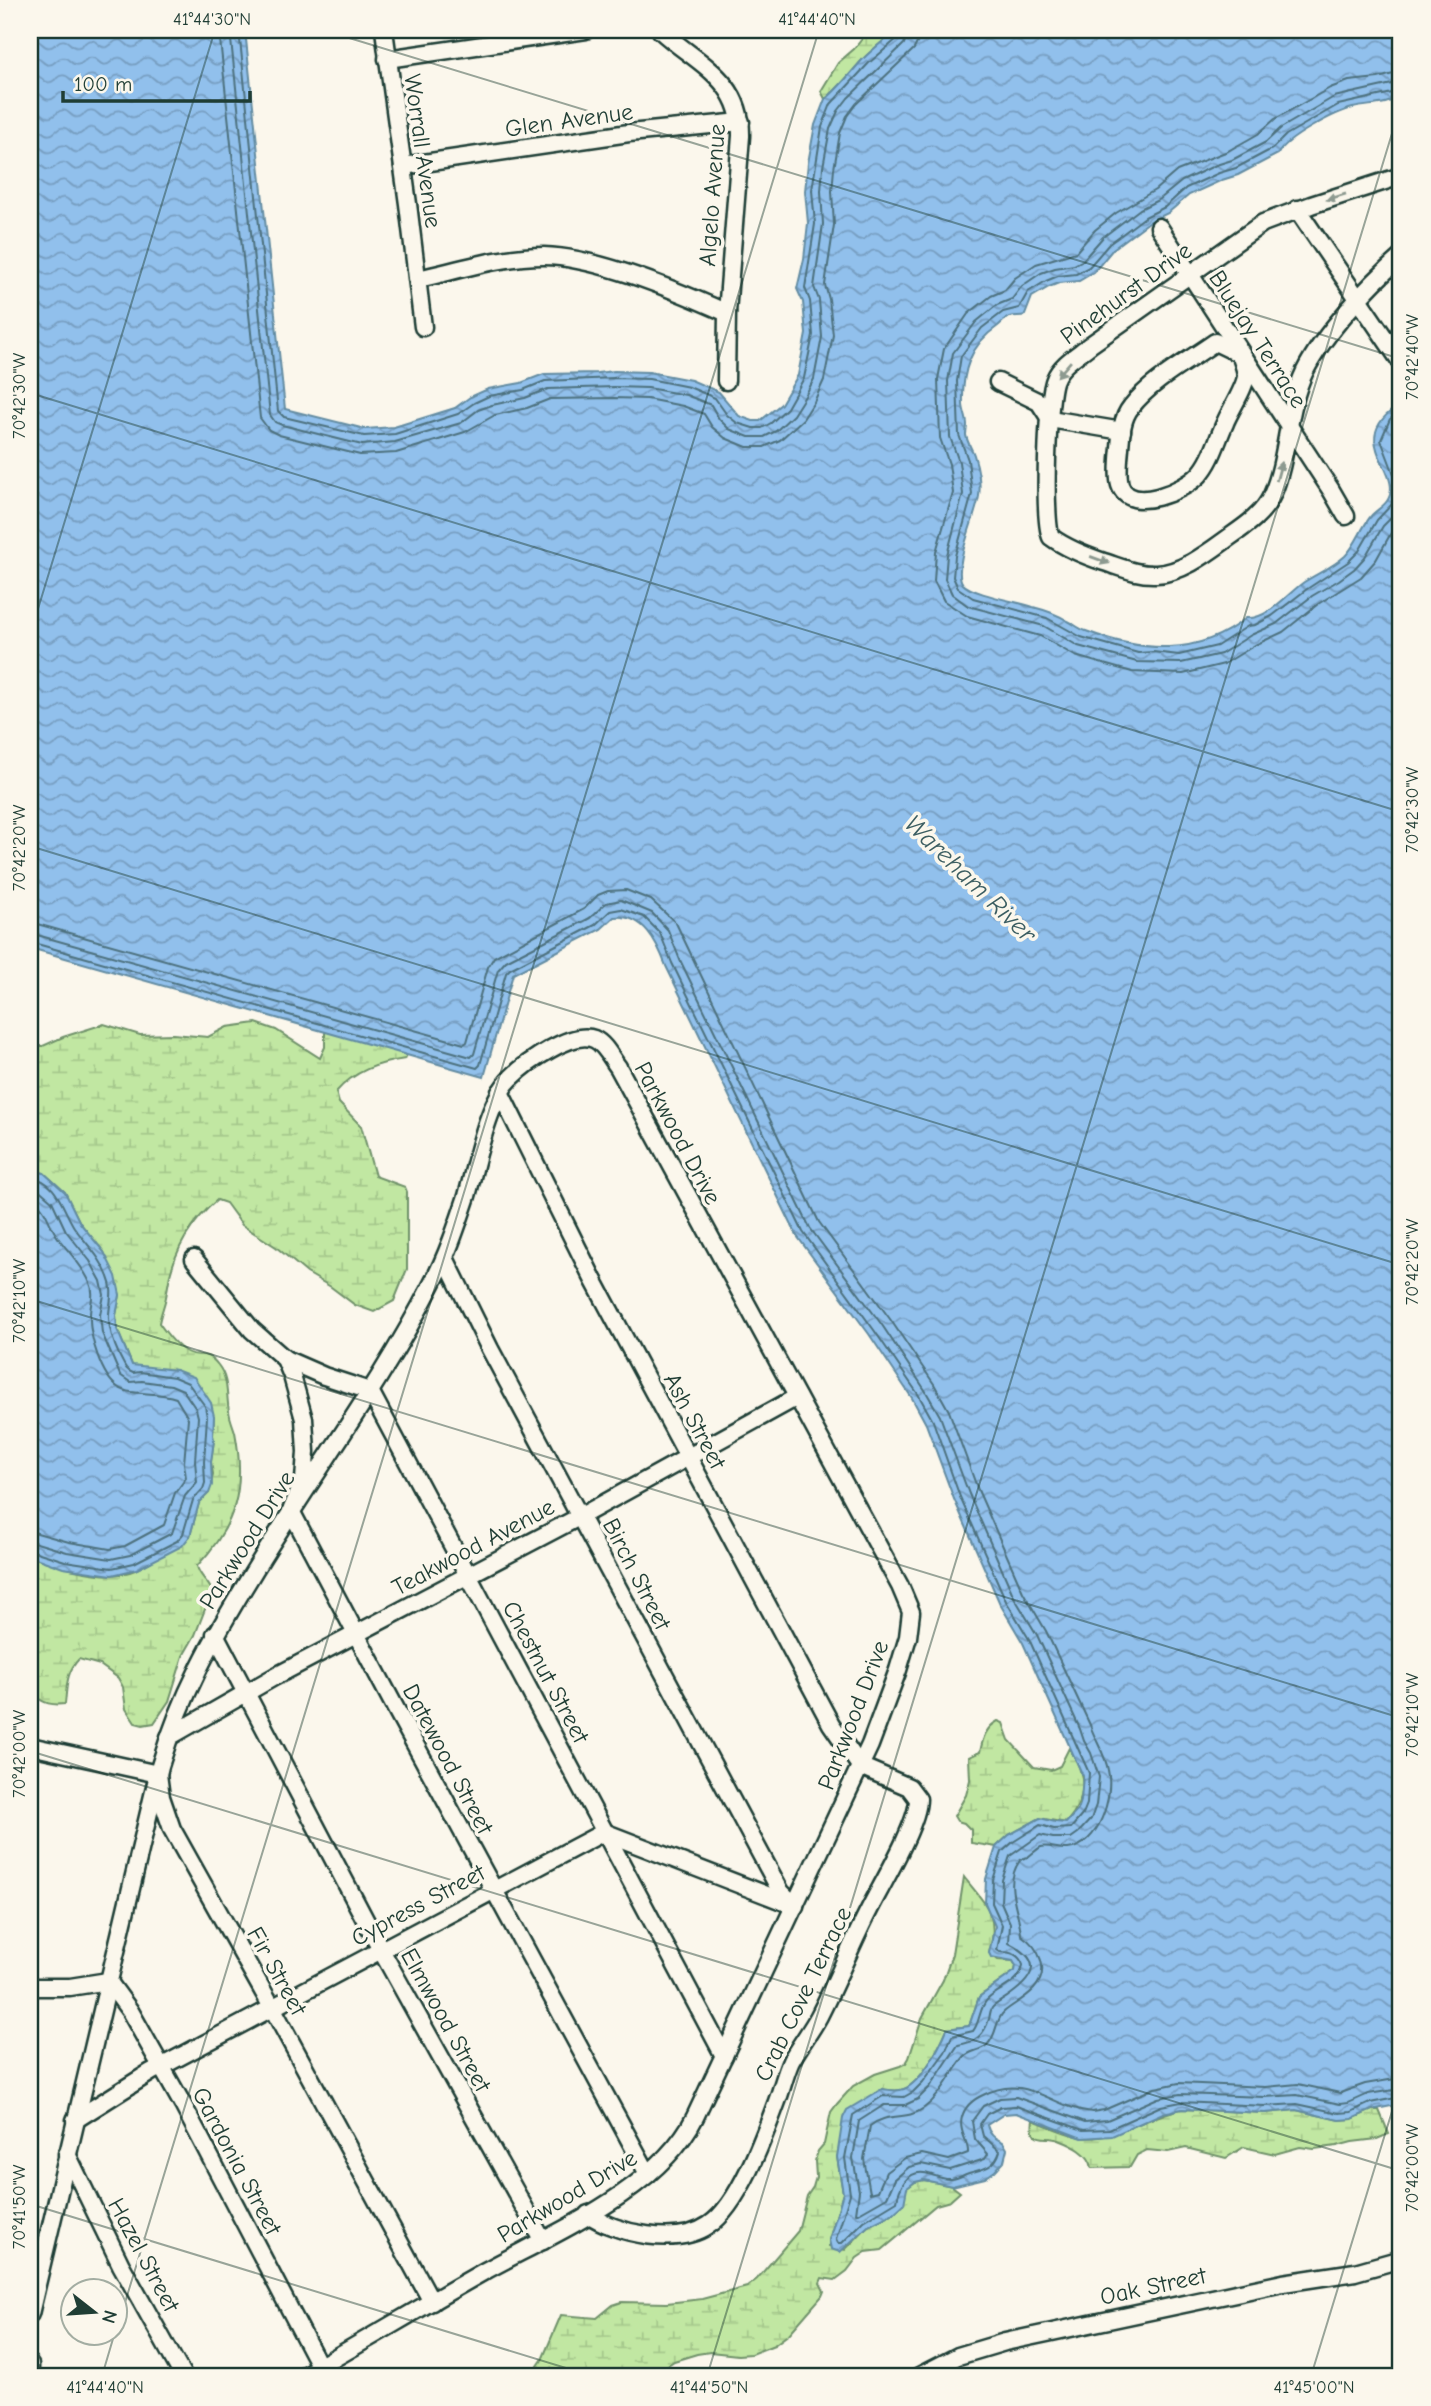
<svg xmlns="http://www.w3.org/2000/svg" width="1431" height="2406" font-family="'Comic Neue',sans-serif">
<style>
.wetland{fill:url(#wetland-marsh);stroke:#70926b;stroke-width:2}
.water{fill:url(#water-waves);stroke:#638ca2;stroke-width:2}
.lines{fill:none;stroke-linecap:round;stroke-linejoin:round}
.shore{stroke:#4d717e;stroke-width:2}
.minor-casing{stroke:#1f3d34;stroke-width:21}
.minor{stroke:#fbf7ec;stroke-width:16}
.oneway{fill:#8d9a90}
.ticks{fill:none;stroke:#1f3d34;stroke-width:2;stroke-opacity:0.45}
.labels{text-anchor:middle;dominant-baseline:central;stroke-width:7;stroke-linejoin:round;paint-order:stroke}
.street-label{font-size:24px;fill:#1f3d34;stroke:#fbf7ec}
.water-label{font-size:26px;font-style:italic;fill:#3c5e62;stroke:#fbf7ec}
.neatline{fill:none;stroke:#1f3d34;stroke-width:2.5}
.ticks-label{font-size:18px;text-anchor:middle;fill:#1f3d34}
</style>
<defs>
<pattern id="wetland-marsh" width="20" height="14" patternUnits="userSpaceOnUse" patternTransform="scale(1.75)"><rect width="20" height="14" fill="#c1e7a2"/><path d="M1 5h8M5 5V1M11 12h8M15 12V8" fill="none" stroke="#a5c78c"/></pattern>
<pattern id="water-waves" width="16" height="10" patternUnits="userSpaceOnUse" patternTransform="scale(1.75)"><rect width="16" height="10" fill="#91c0ec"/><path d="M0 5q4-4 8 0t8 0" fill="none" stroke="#769dc0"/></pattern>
</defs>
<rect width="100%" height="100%" fill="#fbf7ec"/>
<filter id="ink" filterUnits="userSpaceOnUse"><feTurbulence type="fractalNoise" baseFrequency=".0143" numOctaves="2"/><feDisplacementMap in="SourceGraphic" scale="14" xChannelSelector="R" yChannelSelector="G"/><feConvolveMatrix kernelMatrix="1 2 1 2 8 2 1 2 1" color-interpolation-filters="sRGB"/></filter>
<g filter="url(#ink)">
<g class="wetland">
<path d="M869 30H896C885 40 873 49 863 59 855 68 833 95 825 99L821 91 838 63 854 49Z"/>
<path d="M256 1023 276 1030 320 1058 325 1047V1029L414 1037 405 1059C378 1063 354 1071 336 1092L339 1103 361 1126 375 1176 405 1187 407 1192V1269L394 1301 374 1312 355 1305 331 1287 307 1273 276 1247 242 1225 226 1203 217 1200C189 1224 172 1254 167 1291 166 1302 161 1312 159 1323 166 1333 175 1345 185 1351 197 1359 206 1349 218 1365 229 1379 226 1395 229 1411 230 1419 233 1425 235 1432 246 1488 236 1525 197 1566 199 1576 208 1581 212 1591L195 1635 183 1656 169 1701 154 1723 143 1725 135 1723 126 1709 123 1687 118 1678 100 1665 79 1659C66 1672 67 1686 65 1704 49 1706 36 1702 30 1686V1556C58 1566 106 1583 135 1570 154 1562 172 1547 190 1536L199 1503 209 1493 213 1474 211 1462 214 1440 213 1436 214 1416 132 1365 117 1329 116 1315 120 1295 104 1252 80 1223 65 1192 44 1173 30 1170V1046H43L63 1037 104 1024 140 1035 173 1034 208 1037 227 1027Z"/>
<path d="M998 1721 1003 1723 1009 1740 1034 1767 1051 1770 1060 1766 1069 1748C1087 1775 1088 1798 1066 1823L1040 1818 1009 1835 996 1847 971 1843V1830L964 1823 957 1821 954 1816 966 1795 970 1780 969 1757 980 1752C983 1739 985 1728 998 1721Z"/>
<path d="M964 1877C986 1905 1000 1915 989 1953L998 1960 1013 1961 1016 1966 1015 1971 979 1997 969 2026 947 2029C940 2046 922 2082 904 2089 897 2092 890 2090 882 2089L842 2138 837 2157 843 2193 829 2240V2246L845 2250 868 2226 894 2213 907 2188 915 2182 924 2180 952 2186 960 2192 950 2201 936 2205 882 2250 866 2252 857 2258 847 2271 835 2280 822 2278 820 2283 824 2291 822 2296 789 2334 774 2345 751 2354 738 2355 710 2352 697 2354 674 2361 665 2367 634 2376H531L542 2360 561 2315 597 2318 613 2305 622 2302 667 2303 702 2299 747 2287 757 2279 798 2231 807 2196 813 2187 816 2177 815 2161 818 2151 824 2144 831 2112 837 2104 853 2086 875 2074 900 2066 906 2063 909 2058 922 2018 943 1980 952 1954Z"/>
<path d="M1182 2109 1265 2113 1296 2110 1339 2120 1352 2119 1372 2110H1379L1389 2134 1377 2139 1352 2142 1337 2146 1314 2149 1300 2147 1275 2154 1244 2147 1226 2158 1186 2148 1168 2152 1147 2150 1137 2155 1130 2167 1092 2168C1090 2153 1072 2145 1059 2140 1046 2135 1029 2144 1033 2120 1048 2126 1065 2134 1081 2137 1110 2143 1150 2115 1182 2109Z"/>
</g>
<g class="water">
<path d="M30 30H245L285 409 365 429 394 427 455 408 470 397 488 389 521 383 544 374 597 373 614 371 649 372 691 380 719 392 739 416 753 421H760L781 404 798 375 806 334 803 302 797 289 804 259 808 223 805 191 808 163 815 125 825 99C833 95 855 68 863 59 873 49 885 40 896 30H1401V96C1387 106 1370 104 1353 108 1336 112 1286 138 1278 154L1238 175 1222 180 1189 195 1168 213 1149 222 1113 249 1094 272 1079 281 1059 283 1049 287 1032 297 1025 315C1020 317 1016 315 1010 317 1005 318 1002 323 998 326 970 345 962 371 963 404 963 411 967 418 967 425 967 428 966 432 966 435 967 442 972 449 974 455 978 467 981 484 979 496 977 514 951 570 963 584 972 594 1019 602 1033 607 1045 610 1057 614 1068 621 1074 624 1079 629 1086 631 1142 652 1198 657 1246 618 1268 620 1288 593 1304 582 1318 573 1333 567 1345 556 1356 545 1361 528 1371 516 1375 511 1383 507 1387 501 1407 471 1341 441 1401 404V2104L1372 2110 1352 2119 1339 2120 1296 2110 1265 2113 1182 2109 1163 2113 1112 2136 1082 2138 1016 2113 1004 2114 987 2125C989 2134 994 2138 1003 2142L1007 2149 1004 2161 995 2171 985 2178 952 2186 924 2180 915 2182 907 2188 904 2204 894 2213 868 2226 840 2252 831 2249 829 2240 843 2193 837 2157 843 2118 847 2110 882 2089C890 2090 897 2092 904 2089 922 2082 940 2046 947 2029L969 2026 979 1997 1015 1971 1016 1966 1013 1961 991 1957 989 1953 995 1926 985 1903 986 1879 996 1847 1009 1835 1040 1818 1055 1822 1066 1823 1078 1810 1081 1801 1083 1776 1023 1643 1000 1604 954 1499 926 1424 912 1398 869 1334 797 1236 666 966C657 942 644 914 614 917L601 929 513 974 484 1077 30 948Z"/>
<polygon points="30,1170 44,1173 65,1192 80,1223 104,1252 116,1276 120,1295 116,1315 117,1329 132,1365 176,1370 194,1377 211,1403 214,1416 213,1435 214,1440 211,1462 212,1485 209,1493 199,1503 190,1536 182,1546 137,1569 112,1575 63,1568 30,1556"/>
</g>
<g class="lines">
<g class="shore">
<polyline points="219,30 260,418 269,430 279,435 360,455 396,453 465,432 495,415 527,408 550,399 614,398 647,399 683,406 704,414 712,427 725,438 747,447 764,447 780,440 803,419 814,402 824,380 833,335 829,299 825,285 834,225 832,191 834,169 840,133 847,116 856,104 914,49 919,39 920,30"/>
<polyline points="230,30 270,415 275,422 282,425 362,445 395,442 461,423 478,410 492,405 525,398 548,389 614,387 648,388 686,395 711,405 719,419 729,429 749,437 764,437 776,431 793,415 805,396 814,379 822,337 819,300 814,287 823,224 821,191 823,167 830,129 838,111 848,98 904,44 909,30"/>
<polyline points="239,30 278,411 284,417 364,436 395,434 458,414 474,403 489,396 523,390 545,381 614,378 649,379 689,387 715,398 727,415 737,423 753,428 762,428 771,423 787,408 804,378 813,335 810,301 805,288 815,224 812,190 822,127 831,104 869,63 898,38 900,30"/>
<polyline points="1401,72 1378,78 1349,81 1330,88 1275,119 1258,134 1228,151 1177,171 1155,190 1116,213 1095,230 1076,252 1036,264 1015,278 1005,290 991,296 968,314 944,349 938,379 940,438 949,464 953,493 936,552 934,581 944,601 967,616 1040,636 1075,656 1132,672 1183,674 1224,664 1255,645 1283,632 1318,604 1361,577 1376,560 1391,533 1401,524"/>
<polyline points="1401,82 1334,97 1281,128 1266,142 1232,160 1216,165 1182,181 1160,199 1140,209 1103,237 1083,260 1074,265 1055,268 1041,273 1022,286 1012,299 997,305 976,322 953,353 948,381 950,437 959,462 963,494 947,555 945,579 952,594 968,606 1044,626 1078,646 1137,662 1181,663 1221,654 1251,635 1276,624 1312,596 1339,580 1354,569 1365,557 1383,526 1401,508"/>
<polyline points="1401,91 1338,105 1286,135 1272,149 1236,168 1219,173 1186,188 1165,207 1145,217 1109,244 1089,267 1076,274 1058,276 1046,281 1028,292 1019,308 1003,312 982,328 961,356 957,381 959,435 968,460 972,494 955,556 953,577 958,588 973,598 1047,618 1081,637 1138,653 1153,652 1179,655 1217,646 1248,626 1255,625 1272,616 1307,589 1348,562 1359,551 1377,520 1395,501 1397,482 1381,440 1390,419 1401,412"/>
<path d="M30 922 464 1044 467 1042 488 967 494 957 584 909 598 895 608 891 626 890 651 900 676 923 819 1222 890 1319 934 1384 949 1411 978 1490 1023 1592 1046 1631 1090 1725C1095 1740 1105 1754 1108 1770 1114 1796 1099 1846 1068 1849 1060 1850 1048 1845 1041 1847 1037 1849 1032 1854 1028 1857 1024 1858 1021 1858 1019 1862 1003 1885 1020 1911 1021 1935 1039 1947 1051 1970 1034 1989 1025 1999 1013 2004 1004 2012 995 2020 997 2036 987 2045 980 2051 969 2051 964 2057 950 2074 942 2095 924 2108 905 2122 889 2111 870 2126L864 2159 870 2193 878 2191 886 2172 905 2158 922 2154 949 2160 968 2153C969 2142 958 2131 962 2117 965 2106 974 2099 983 2095 1028 2072 1050 2108 1092 2112L1104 2110 1155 2088 1179 2083 1265 2087 1298 2084 1340 2093 1365 2084 1401 2078"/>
<path d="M30 933 471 1057 474 1054 498 970 506 961 590 918 606 903 621 900 652 913 668 930 680 960 810 1228 882 1325 925 1390 940 1416 969 1494 1014 1597 1037 1635 1080 1729 1084 1741 1091 1753 1099 1777 1096 1805 1091 1819 1078 1833 1071 1838H1053L1040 1835 1010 1856 1002 1880 1001 1902 1010 1923 1009 1943C1041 1959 1038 1975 1010 1995 1005 1999 996 2003 992 2008 990 2011 990 2015 989 2019 984 2036 975 2042 958 2045L930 2087 918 2099 905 2105H884L859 2121 853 2158 859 2191 856 2213H859L887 2197 895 2179 909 2167 921 2164 950 2170 985 2159 988 2154 975 2139 972 2121 983 2106 1000 2098 1016 2097 1085 2122 1107 2120 1158 2098 1180 2094 1265 2097 1297 2095 1340 2104 1348 2103 1368 2094 1401 2089"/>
<path d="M30 942 477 1068 480 1065 506 973 510 969 595 925 610 911 621 909 644 917 660 933 672 963 803 1232 874 1330 918 1394 933 1421 960 1497 1006 1601 1029 1639 1089 1773 1087 1804 1083 1814 1071 1828 1054 1829 1040 1825 1013 1842 1002 1852 993 1880 992 1903 1002 1925 997 1950 1000 1952C1011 1952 1019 1954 1023 1965 1020 1985 999 1987 987 2000 979 2008 980 2023 973 2031L952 2036 945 2052 923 2082 913 2092 904 2097 883 2096 853 2115 845 2158 850 2194 836 2239 838 2243H842L864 2221 897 2201C899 2188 907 2171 924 2173 933 2174 941 2180 951 2179 956 2179 962 2176 966 2174 981 2169 995 2169 1000 2151L983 2136 980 2124 987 2114 1001 2107 1016 2106 1083 2130 1109 2129 1161 2106 1181 2102 1265 2106 1297 2104 1339 2113 1351 2112 1370 2103 1401 2097"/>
<path d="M30 1177C57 1180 62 1208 74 1227 86 1244 101 1257 108 1277 114 1290 110 1301 109 1314 108 1329 114 1344 120 1357 124 1364 125 1370 133 1373L140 1372 174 1377 188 1383 205 1406 207 1417 204 1462 205 1483 203 1489 193 1500 183 1534 177 1541 134 1563 112 1568 65 1561 30 1550"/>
<polyline points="30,1186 36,1187 52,1201 66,1231 90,1261 101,1281 104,1295 100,1315 102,1333 120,1375 130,1382 142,1381 171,1385 183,1390 196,1409 198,1417 195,1461 197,1482 185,1496 172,1533 130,1555 111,1559 67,1552 30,1541"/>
<path d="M30 1196C50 1212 46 1221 59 1239 70 1254 83 1266 90 1283 95 1294 90 1304 90 1315 89 1335 101 1377 119 1388 131 1396 158 1391 176 1398L188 1418 184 1463 186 1478 175 1493 164 1525 125 1546 110 1549 69 1542 30 1531"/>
</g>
<defs>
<g id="minor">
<polyline points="384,30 408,204 423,327"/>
<path d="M660 30C696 63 742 79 741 136L727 313 726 381"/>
<polyline points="387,59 586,30"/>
<polyline points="403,166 629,133 741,122"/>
<path d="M1401 176 1311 205 1263 223 1090 345C1078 355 1061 364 1055 379 1047 397 1043 520 1051 537 1066 548 1086 556 1104 562 1120 567 1138 575 1156 574 1183 573 1210 551 1231 536 1247 525 1264 513 1272 495 1289 456 1286 410 1305 371 1324 333 1369 285 1401 257"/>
<polyline points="1297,209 1401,362"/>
<polyline points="1159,227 1331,490 1346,516"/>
<path d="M418 279C459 270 502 256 544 256 597 257 678 291 727 313"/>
<path d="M1215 342 1240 354C1242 360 1245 368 1246 374 1247 385 1229 412 1225 423 1217 440 1212 461 1199 475 1185 490 1130 515 1120 485 1117 475 1119 458 1120 448 1121 434 1122 418 1131 407 1152 380 1187 362 1215 342Z"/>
<polyline points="998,382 1039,402 1050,419 1122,431"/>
<path d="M500 1092 593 1279 831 1724 860 1766 909 1787 918 1799C918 1824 882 1884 869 1910 851 1945 837 1981 819 2016 811 2031 800 2045 791 2061 786 2072 783 2084 779 2096 766 2131 740 2205 709 2225 677 2247 617 2234 588 2214"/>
<polyline points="445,1258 490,1349 781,1892 793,1904"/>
<polyline points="194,1259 252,1330 285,1359 292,1376 304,1419 306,1452 304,1480 291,1511 398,1713 648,2174"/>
<polyline points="285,1359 324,1376 370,1391 724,2056"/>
<polyline points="215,1634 381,1950 543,2241"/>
<polyline points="169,1737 274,1677 581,1516 797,1397"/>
<polyline points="30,1746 158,1774 161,1797 172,1829 273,2009 432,2302"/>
<polyline points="30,1987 70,1987 108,1981 130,2011 183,2105 320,2367"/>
<polyline points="75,2120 151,2072 604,1832 795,1906"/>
<polyline points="67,2154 121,2265 183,2376"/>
<path d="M30 2314 160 1766C181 1695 213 1638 251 1576 310 1478 380 1386 432 1284 447 1256 457 1226 467 1196 476 1164 488 1100 511 1078 526 1063 572 1030 594 1039 605 1044 611 1058 618 1067L900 1586 911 1612 908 1637 898 1670 870 1745 695 2117C659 2190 552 2234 483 2272 423 2306 363 2342 303 2376"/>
<polyline points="30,2364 30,2376"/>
<polyline points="919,2376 958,2356 1005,2342 1283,2283 1355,2272 1401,2259"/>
</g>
</defs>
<use href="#minor" class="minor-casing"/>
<use href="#minor" class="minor"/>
</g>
<defs><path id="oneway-solid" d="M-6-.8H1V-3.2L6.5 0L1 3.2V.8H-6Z" transform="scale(1.75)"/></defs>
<g class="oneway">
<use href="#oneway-solid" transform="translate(1336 197) rotate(163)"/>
<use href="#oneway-solid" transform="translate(1064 369) rotate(131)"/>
<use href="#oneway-solid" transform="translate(1279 471) rotate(-75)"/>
<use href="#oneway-solid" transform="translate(1100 560) rotate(20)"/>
</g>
</g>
<path class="ticks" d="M323 30 1401 359M30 393 1401 812M30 635 215 30M30 846 1401 1265M30 1299 1401 1718M30 1751 1401 2171M30 2204 592 2376M116 2332 819 30M102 2376 115 2332M707 2376 1401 104M1311 2376 1401 2082"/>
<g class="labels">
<g class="street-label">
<text transform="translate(569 120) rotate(-8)">Glen Avenue</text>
<text transform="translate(423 151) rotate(82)">Worrall Avenue</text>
<text transform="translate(712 195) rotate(-86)">Algelo Avenue</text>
<text transform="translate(1126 293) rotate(-36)">Pinehurst Drive</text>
<text transform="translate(1258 339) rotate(57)">Bluejay Terrace</text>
<text transform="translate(678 1133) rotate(62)">Parkwood Drive</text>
<text transform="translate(695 1421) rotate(62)">Ash Street</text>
<text transform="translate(247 1540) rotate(-58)">Parkwood Drive</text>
<text transform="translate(473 1547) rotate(-28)">Teakwood Avenue</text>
<text transform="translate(637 1574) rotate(63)">Birch Street</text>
<text transform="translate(546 1672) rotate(62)">Chestnut Street</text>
<text transform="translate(853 1715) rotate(-69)">Parkwood Drive</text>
<text transform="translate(448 1759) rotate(62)">Datewood Street</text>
<text transform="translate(418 1905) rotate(-28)">Cypress Street</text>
<text transform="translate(277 1971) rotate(61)">Fir Street</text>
<text transform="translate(803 1994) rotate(-64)">Crab Cove Terrace</text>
<text transform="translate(446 2020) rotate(61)">Elmwood Street</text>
<text transform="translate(237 2161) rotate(62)">Gardonia Street</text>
<text transform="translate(567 2196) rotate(-31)">Parkwood Drive</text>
<text transform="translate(144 2255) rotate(62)">Hazel Street</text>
<text transform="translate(1153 2286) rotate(-12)">Oak Street</text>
</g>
<g class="water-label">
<text transform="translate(970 879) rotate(44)">Wareham River</text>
</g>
</g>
<rect width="1431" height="2406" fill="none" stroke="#fbf7ec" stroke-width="77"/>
<g transform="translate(94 2312) rotate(107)"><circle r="33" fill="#fbf7ec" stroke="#a3ada2" stroke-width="2"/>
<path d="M0-5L12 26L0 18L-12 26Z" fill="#1f3d34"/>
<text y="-10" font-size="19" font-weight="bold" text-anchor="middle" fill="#1f3d34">N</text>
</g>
<path d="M63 91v10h187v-10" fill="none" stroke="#1f3d34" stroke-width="3.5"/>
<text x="74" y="91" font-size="21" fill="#1f3d34" stroke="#fbf7ec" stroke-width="5" paint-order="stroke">100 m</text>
<rect x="38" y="38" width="1354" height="2330" class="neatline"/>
<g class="ticks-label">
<text x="212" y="25">41°44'30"N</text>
<text x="817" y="25">41°44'40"N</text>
<text transform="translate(1412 357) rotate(-90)" y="6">70°42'40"W</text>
<text transform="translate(19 396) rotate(-90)" y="6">70°42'30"W</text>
<text transform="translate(1412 810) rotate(-90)" y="6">70°42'30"W</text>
<text transform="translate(19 848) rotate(-90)" y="6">70°42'20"W</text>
<text transform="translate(1412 1262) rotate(-90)" y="6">70°42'20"W</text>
<text transform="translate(19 1301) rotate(-90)" y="6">70°42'10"W</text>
<text transform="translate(1412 1715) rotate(-90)" y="6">70°42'10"W</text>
<text transform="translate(19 1754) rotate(-90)" y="6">70°42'00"W</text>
<text transform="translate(1412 2168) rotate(-90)" y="6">70°42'00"W</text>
<text transform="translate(19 2207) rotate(-90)" y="6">70°41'50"W</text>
<text x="105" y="2393">41°44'40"N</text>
<text x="709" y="2393">41°44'50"N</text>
<text x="1314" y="2393">41°45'00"N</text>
</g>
</svg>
